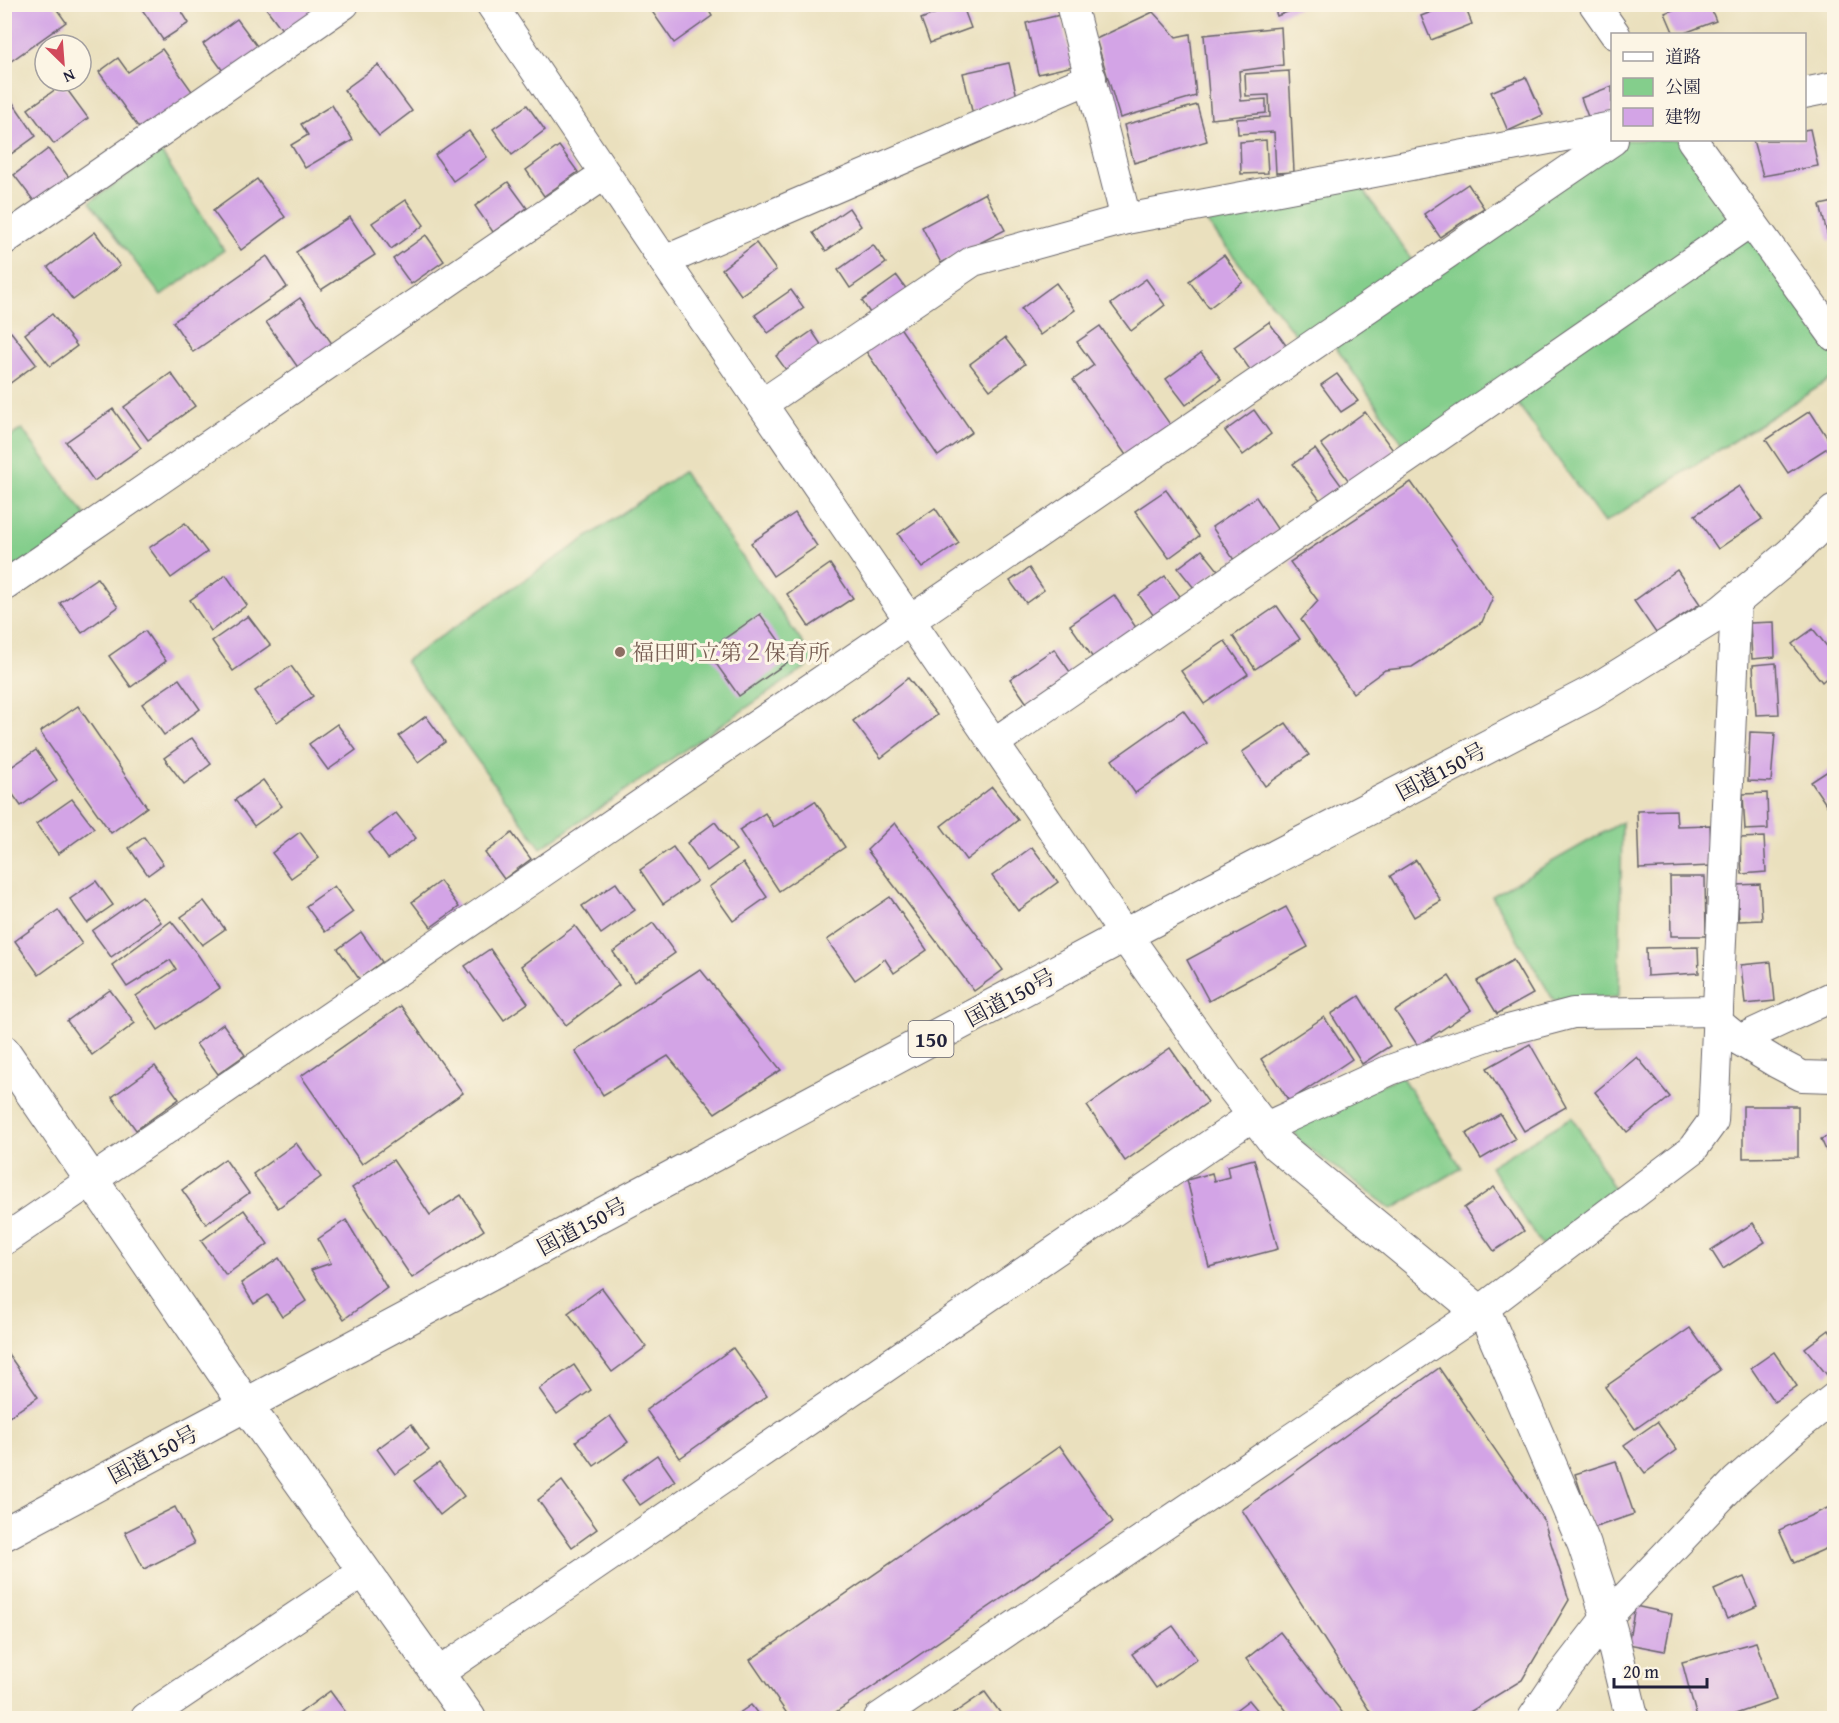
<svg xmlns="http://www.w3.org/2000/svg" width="1839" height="1723" font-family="'Gentium Book Plus','Noto Serif JP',serif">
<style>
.green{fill:#84ce8c;stroke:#537864;stroke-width:1.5}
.building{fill:#d3a4e6}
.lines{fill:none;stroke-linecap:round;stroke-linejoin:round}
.street-casing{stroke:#686469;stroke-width:32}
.secondary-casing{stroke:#686469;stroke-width:35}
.highway-casing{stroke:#686469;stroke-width:35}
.street{stroke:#fff;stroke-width:30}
.secondary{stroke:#fff;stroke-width:33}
.highway{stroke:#fff;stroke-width:33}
.education-dot{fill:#8d6e63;stroke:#fcf5e5;stroke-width:2}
.labels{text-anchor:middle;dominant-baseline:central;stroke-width:6;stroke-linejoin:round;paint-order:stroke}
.shield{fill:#fcf5e5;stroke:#63616e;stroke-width:1.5}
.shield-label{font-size:21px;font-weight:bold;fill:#22223b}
.education-label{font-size:22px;fill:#785e54;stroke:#fcf5e5;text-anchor:start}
.street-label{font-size:22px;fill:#22223b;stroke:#fcf5e5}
</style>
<rect width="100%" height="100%" fill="#fcf5e5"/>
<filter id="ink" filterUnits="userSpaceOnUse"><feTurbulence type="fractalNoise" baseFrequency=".0167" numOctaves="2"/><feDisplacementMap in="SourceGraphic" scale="12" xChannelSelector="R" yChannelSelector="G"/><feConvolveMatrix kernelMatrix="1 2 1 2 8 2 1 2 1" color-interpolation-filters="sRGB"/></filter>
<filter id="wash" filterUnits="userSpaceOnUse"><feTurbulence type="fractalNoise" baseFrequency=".008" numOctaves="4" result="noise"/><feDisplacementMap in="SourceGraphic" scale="24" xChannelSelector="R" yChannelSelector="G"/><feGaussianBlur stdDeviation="1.35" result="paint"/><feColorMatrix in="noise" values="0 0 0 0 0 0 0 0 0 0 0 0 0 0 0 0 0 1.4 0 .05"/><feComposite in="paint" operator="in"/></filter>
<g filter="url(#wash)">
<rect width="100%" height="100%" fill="#eae0be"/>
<g class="green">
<polygon points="1613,140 1692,140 1834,336 1834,377 1604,523 1507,389 1411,455 1327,335 1307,349 1194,206 1354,176 1420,272"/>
<polygon points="161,152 224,250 161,296 90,202"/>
<polygon points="22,429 93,525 5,586 5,440"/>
<polygon points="683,472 815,661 541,848 405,661"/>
<polygon points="1622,822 1619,997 1554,1001 1492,896"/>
<polygon points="1401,1076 1462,1168 1392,1209 1299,1141 1291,1125"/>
<polygon points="1572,1117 1623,1203 1550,1258 1490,1166"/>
</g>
<g id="blocks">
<g class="building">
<polygon points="11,4 53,4 66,22 4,66 4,10"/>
<polygon points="263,4 316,4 320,10 286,35"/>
<polygon points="659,4 705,4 712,16 674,43 651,10"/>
<polygon points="959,4 962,4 971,28 930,43 921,19"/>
<polygon points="1273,4 1306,4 1306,5 1277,16"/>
<polygon points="1452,4 1464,4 1472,24 1431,40 1421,16"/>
<polygon points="1688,4 1709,4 1716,21 1682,34 1674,34 1665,13"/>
<polygon points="139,5 183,5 179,7 189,23 163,40"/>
<polygon points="1153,12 1176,37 1190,34 1196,96 1120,118 1096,39"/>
<polygon points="1060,15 1073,66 1038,74 1026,23"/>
<polygon points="237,19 263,54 229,79 203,44"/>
<polygon points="1281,27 1283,65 1239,71 1241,101 1266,99 1266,113 1211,119 1204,35"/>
<polygon points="162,49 194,94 141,131 99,72 118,58 128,72"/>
<polygon points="1009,63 1018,101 972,111 963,73"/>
<polygon points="378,65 412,111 379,136 344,90"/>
<polygon points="1289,71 1294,172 1276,173 1274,132 1238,134 1237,119 1270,117 1269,95 1246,96 1245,74"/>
<polygon points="1526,77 1543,115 1508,131 1491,92"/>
<polygon points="63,84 88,118 54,144 28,109"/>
<polygon points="1612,86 1612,114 1590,122 1581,98"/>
<polygon points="11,100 36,136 4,159 4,105"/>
<polygon points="332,105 353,140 305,168 291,145 308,135 301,124"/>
<polygon points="527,105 545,130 512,155 493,129"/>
<polygon points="1197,105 1207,141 1134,163 1124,125"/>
<polygon points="1810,129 1818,166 1763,176 1753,140 1804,140 1804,130"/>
<polygon points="469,131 487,157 453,181 435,155"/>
<polygon points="1266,140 1268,173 1241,174 1240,142"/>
<polygon points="559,146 578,172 544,196 526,170"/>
<polygon points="48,149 74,184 40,209 14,175"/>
<polygon points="257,179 285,217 241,250 213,211"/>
<polygon points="508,182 527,208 493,232 475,206"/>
<polygon points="1468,184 1484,208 1440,237 1424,214"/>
<polygon points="985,193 1005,230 941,263 922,227"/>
<polygon points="406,200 424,225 391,249 372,223"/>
<polygon points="1834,202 1834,240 1829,241 1820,205"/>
<polygon points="849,208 861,226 826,251 813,233"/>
<polygon points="350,217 375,255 321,290 296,252"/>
<polygon points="95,232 120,266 73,300 48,267"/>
<polygon points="426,235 444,261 411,284 393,259"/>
<polygon points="756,243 776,270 741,295 722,269"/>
<polygon points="873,245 886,263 850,288 838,270"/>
<polygon points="1224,255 1243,282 1209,308 1189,281"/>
<polygon points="267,256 287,287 193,352 173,322"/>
<polygon points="897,276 910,294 874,319 862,301"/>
<polygon points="1146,279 1165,305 1131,331 1111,304"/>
<polygon points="1056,283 1075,310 1040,335 1021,309"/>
<polygon points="791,290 804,308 768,333 755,315"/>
<polygon points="300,298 333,345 299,369 266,322"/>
<polygon points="52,314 77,346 50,366 25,334"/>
<polygon points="1269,322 1288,348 1253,374 1234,347"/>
<polygon points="899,326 972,432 938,456 865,350"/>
<polygon points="1100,326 1172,427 1128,458 1073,380 1094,365 1077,342"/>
<polygon points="812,331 824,349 789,374 776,356"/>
<polygon points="11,332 36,364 9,384 4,378 4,337"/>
<polygon points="1005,338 1025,364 990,390 970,364"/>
<polygon points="1201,353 1221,379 1186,405 1166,379"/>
<polygon points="171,373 195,406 148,440 124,407"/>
<polygon points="1337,374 1358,401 1341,412 1321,385"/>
<polygon points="113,409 141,448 94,481 66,442"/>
<polygon points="1254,410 1271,434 1243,455 1225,431"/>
<polygon points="1810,411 1832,445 1788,473 1766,440"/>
<polygon points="1365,412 1398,457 1355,489 1321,444"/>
<polygon points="1315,449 1341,485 1320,500 1293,464"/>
<polygon points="1411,482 1493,597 1482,622 1412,667 1385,670 1353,693 1301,620 1318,601 1290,562"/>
<polygon points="1739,486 1762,519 1718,549 1695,515"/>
<polygon points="1166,490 1199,536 1169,558 1135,511"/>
<polygon points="1256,497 1278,530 1234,560 1212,527"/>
<polygon points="935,508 959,543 922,568 898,534"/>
<polygon points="795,513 817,546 773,576 751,543"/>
<polygon points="185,523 207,552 171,578 149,548"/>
<polygon points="1202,550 1218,570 1194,588 1178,568"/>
<polygon points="830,564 853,598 809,627 787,594"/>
<polygon points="1029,568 1044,590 1026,603 1010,581"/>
<polygon points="1677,570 1700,604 1656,633 1634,601"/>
<polygon points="226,575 247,605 211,631 190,600"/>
<polygon points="1165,576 1183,600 1156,619 1139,595"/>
<polygon points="97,578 118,607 82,633 60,603"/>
<polygon points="1114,595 1137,629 1093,658 1070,625"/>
<polygon points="1277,606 1300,639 1255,669 1233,636"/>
<polygon points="760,614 792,659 739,696 707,651"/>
<polygon points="248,616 270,645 233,671 212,641"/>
<polygon points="1774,622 1775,657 1752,659 1750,623"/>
<polygon points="1813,629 1834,655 1834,671 1822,682 1792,644"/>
<polygon points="145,631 166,661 131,687 109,656"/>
<polygon points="1225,641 1248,674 1204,704 1181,671"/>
<polygon points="1054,649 1077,682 1033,712 1010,679"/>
<polygon points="1776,663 1779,714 1756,715 1753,665"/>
<polygon points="291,666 313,696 277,722 255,691"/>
<polygon points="908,678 937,715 881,758 853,721"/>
<polygon points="179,679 200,709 164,735 142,704"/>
<polygon points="78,706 147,807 111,833 40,732"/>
<polygon points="1183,710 1207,743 1135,793 1112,760"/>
<polygon points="426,716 445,742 418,762 399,736"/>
<polygon points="1286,723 1309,755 1265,786 1242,752"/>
<polygon points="337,724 356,750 328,770 309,744"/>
<polygon points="1750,732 1775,733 1771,782 1748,781"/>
<polygon points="192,738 211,764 184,784 164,758"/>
<polygon points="36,750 57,780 21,806 4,782 4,772"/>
<polygon points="1834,767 1834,816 1811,782"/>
<polygon points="263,780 282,806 254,826 235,800"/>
<polygon points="992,787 1018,820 966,860 941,826"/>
<polygon points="1767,793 1768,829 1745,830 1743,794"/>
<polygon points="72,799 94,828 58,854 36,824"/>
<polygon points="815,801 845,847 779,891 739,830 765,813 774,827"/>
<polygon points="1676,810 1677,826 1710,825 1712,866 1639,869 1637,811"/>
<polygon points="396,813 416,838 388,859 369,833"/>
<polygon points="715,822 736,850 707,871 687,843"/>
<polygon points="895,823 1003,970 974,991 867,850"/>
<polygon points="300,832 319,858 291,878 272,853"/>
<polygon points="512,833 531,859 504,879 485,853"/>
<polygon points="144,837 163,864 148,875 129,848"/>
<polygon points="1764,837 1766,872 1742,874 1740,838"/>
<polygon points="673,847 697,881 663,904 640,870"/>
<polygon points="1032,847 1058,882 1018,911 992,876"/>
<polygon points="1416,860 1441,901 1414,917 1390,876"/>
<polygon points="743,863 767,897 733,921 709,887"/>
<polygon points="1670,877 1705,877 1706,936 1671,936"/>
<polygon points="96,881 113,905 87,923 70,899"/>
<polygon points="440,881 459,907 431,927 412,902"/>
<polygon points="616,883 635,910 601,934 582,906"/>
<polygon points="1760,884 1762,920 1739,921 1737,885"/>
<polygon points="334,886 353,912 325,932 306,906"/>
<polygon points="142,896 161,922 111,957 92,931"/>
<polygon points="890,897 927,950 894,973 885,959 855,980 827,940"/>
<polygon points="204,901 225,929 202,945 181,917"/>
<polygon points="1286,907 1308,947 1209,1001 1187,960"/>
<polygon points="58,910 82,944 39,975 15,941"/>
<polygon points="171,921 198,955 220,988 158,1030 136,996 176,969 170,960 127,987 112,965"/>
<polygon points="653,923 675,953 634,982 613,952"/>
<polygon points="575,926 619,985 566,1025 521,966"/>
<polygon points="361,932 382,962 359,979 338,949"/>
<polygon points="1698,947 1699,973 1647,976 1646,948"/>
<polygon points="490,949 528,1003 504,1020 465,966"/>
<polygon points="1513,960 1533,994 1497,1014 1477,981"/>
<polygon points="1771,962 1775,1001 1745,1004 1741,965"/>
<polygon points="700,969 781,1070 715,1113 668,1056 603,1095 575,1051"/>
<polygon points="1449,976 1471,1010 1418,1046 1395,1011"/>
<polygon points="110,990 135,1023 92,1055 67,1021"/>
<polygon points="1359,996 1390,1046 1362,1064 1331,1014"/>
<polygon points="401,1006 463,1093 362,1164 301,1076"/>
<polygon points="1324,1017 1352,1059 1289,1101 1261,1059"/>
<polygon points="223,1024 245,1055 218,1074 196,1044"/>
<polygon points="1530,1044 1566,1107 1524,1131 1487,1068"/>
<polygon points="1170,1048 1208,1102 1125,1161 1087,1106"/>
<polygon points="1637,1057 1670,1097 1627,1132 1595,1092"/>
<polygon points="155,1066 179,1099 136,1130 112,1097"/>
<polygon points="1743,1106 1798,1106 1798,1157 1743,1158"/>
<polygon points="1500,1114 1515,1139 1481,1159 1466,1134"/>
<polygon points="1834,1133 1834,1168 1821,1139"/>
<polygon points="296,1143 321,1177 278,1208 253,1174"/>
<polygon points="225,1159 249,1193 206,1224 182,1190"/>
<polygon points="1254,1159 1278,1249 1209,1267 1187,1180 1212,1173 1214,1181 1229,1177 1227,1166"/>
<polygon points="393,1160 430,1215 461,1195 484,1230 412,1278 352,1188"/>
<polygon points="1494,1187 1524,1231 1494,1251 1464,1208"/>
<polygon points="244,1210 268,1244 226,1275 201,1241"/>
<polygon points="346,1220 387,1288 344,1319 311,1270 331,1263 318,1239"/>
<polygon points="1753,1223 1765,1242 1723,1269 1711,1250"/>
<polygon points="279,1258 306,1301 282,1317 268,1295 254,1304 241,1283"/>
<polygon points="602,1288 646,1347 612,1372 568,1313"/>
<polygon points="1690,1328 1720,1370 1635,1429 1605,1387"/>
<polygon points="1829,1330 1834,1338 1834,1369 1827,1375 1805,1348"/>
<polygon points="4,1348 38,1397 4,1420"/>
<polygon points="733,1348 767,1396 680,1458 646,1410"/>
<polygon points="1774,1352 1797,1386 1774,1402 1751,1368"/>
<polygon points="574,1365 591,1390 557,1414 539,1389"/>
<polygon points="1439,1368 1544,1521 1569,1600 1522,1680 1460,1718 1374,1718 1242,1510"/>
<polygon points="610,1416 628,1442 594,1466 576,1441"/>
<polygon points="1657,1422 1677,1450 1645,1473 1624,1445"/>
<polygon points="411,1424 429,1450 395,1474 377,1449"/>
<polygon points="1060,1446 1113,1522 827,1718 790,1718 750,1660"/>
<polygon points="657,1455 675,1481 640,1505 622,1480"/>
<polygon points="1616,1461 1634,1514 1593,1528 1575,1474"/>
<polygon points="439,1463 464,1496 440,1515 414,1481"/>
<polygon points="562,1481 597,1529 572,1547 538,1500"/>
<polygon points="1834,1505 1834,1545 1794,1563 1779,1530"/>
<polygon points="175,1507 194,1544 144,1569 125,1532"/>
<polygon points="1744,1577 1757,1606 1727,1619 1714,1590"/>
<polygon points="1635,1606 1672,1614 1665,1651 1628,1644"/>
<polygon points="1173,1626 1197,1659 1156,1688 1132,1654"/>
<polygon points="1280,1632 1345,1716 1342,1718 1292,1718 1246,1659"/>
<polygon points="1756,1642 1776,1700 1724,1718 1697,1718 1682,1662"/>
<polygon points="330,1691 350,1718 293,1718"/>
<polygon points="985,1692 1004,1718 947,1718"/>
<polygon points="1249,1700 1264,1718 1225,1718"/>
<polygon points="751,1705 761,1718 732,1718"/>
</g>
</g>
</g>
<g filter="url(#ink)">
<use href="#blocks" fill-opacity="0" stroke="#686469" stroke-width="1.5"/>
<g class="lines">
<defs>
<g id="street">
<polyline points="491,4 664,261 1125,935"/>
<polyline points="1071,4 1126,219"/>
<polyline points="1594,4 1615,34"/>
<polyline points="1804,93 1834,87"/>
<polyline points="1692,140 1834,336"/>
<polyline points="4,240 344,4"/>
<polyline points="664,261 1091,78"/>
<polyline points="762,404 973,261 1126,219 1612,127"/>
<polyline points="4,586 605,174"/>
<polyline points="994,743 1751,221"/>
<polyline points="1717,1022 1739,1040 1834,996"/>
<polyline points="1739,1040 1777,1063 1802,1076 1834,1077"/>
<polyline points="1264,1128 1390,1070 1493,1034 1573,1013 1718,1011"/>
<polyline points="4,1240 1613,140"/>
<polyline points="437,1674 1254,1115"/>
<polyline points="146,1718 364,1571"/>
<polyline points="879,1718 1480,1311 1692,1150 1713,1121 1736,601"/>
<polyline points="1533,1718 1562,1675 1607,1617 1736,1481 1796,1428 1834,1398"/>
</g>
<g id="secondary">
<polyline points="1125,935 1226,1078 1277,1145 1487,1318 1584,1544 1599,1589 1611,1632 1632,1718"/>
<polyline points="4,1052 246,1405 469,1718"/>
</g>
<polyline id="highway" points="4,1534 1125,935 1591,693 1723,611 1790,555 1834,512"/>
</defs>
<use href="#street" class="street-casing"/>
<use href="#secondary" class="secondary-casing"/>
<use href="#highway" class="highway-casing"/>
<use href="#street" class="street"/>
<use href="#secondary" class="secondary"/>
<use href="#highway" class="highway"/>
</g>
</g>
<circle class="education-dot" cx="620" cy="652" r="6"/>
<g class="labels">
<rect class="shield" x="908.5" y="1021" width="45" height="36" rx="4.5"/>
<g class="shield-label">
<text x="931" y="1039">150</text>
</g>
<g class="education-label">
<text x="632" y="652">福田町立第２保育所</text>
</g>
<g class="street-label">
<text transform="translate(1441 771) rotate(-28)">国道150号</text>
<text transform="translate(1010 997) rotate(-28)">国道150号</text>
<text transform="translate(582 1226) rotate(-28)">国道150号</text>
<text transform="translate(153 1454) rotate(-28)">国道150号</text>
</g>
</g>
<rect width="1839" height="1723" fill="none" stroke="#fcf5e5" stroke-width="24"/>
<rect x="1611" y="33" width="195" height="108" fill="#fcf5e5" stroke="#a5a1a1" stroke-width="1.5"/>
<rect x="1623" y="52" width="30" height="9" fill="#ffffff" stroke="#a5a1a1" stroke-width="1.5"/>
<text x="1665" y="63" font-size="18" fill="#22223b">道路</text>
<rect x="1623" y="78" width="30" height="18" fill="#84ce8c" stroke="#a5a1a1" stroke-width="1.5"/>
<text x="1665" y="93" font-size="18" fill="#22223b">公園</text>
<rect x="1623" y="108" width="30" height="18" fill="#d3a4e6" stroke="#a5a1a1" stroke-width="1.5"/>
<text x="1665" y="123" font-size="18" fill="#22223b">建物</text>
<g transform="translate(63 63) rotate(155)"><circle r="28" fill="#fcf5e5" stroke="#a5a1a1" stroke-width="1.5"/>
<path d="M0-4.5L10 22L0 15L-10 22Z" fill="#d1495b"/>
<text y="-9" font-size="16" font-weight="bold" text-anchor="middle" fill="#22223b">N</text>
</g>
<path d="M1614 1678v9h93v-9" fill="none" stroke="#22223b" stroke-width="3"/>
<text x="1623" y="1678" font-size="18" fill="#22223b" stroke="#fcf5e5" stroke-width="4.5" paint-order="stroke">20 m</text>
</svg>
